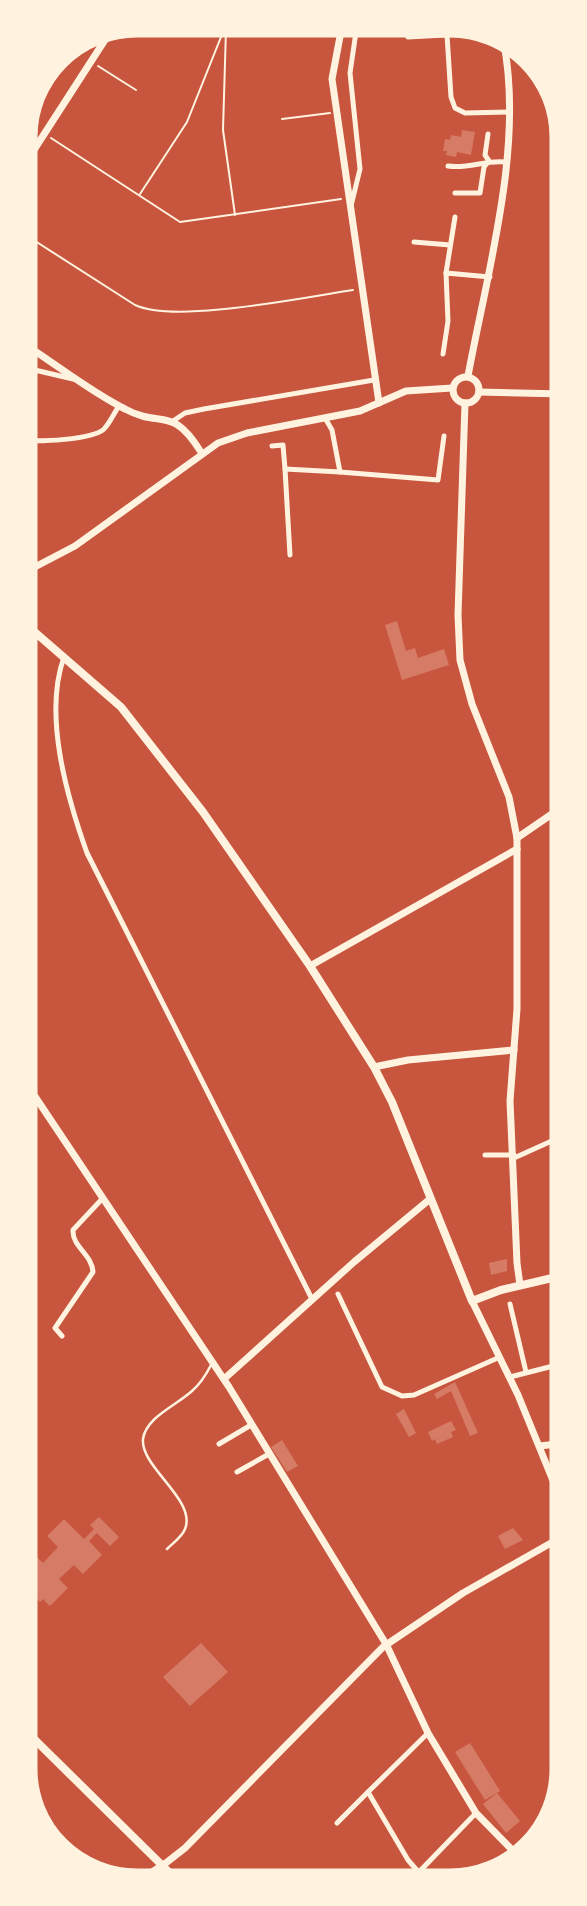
<svg xmlns="http://www.w3.org/2000/svg" width="587" height="1906" font-family="'IBM Plex Sans',sans-serif">
<style>
.building{fill:#d67c66}
.lines{fill:none;stroke-linecap:round;stroke-linejoin:round}
.path{stroke:#fff3e0;stroke-width:2}
.service{stroke:#fff3e0;stroke-width:2.5}
.minor{stroke:#fff3e0;stroke-width:5}
.tertiary{stroke:#fff3e0;stroke-width:7}
.secondary{stroke:#fff3e0;stroke-width:8}
.rim{fill:none;stroke:#fff3e0;stroke-width:9}
</style>
<rect width="100%" height="100%" fill="#c8553d"/>
<g class="building">
<polygon points="462,130 475,132 471,155 457,152 456,157 446,155 447,151 443,151 445,139 450,140 451,135 461,137"/>
<polygon points="397,621 406,651 415,648 418,658 444,649 449,665 402,680 385,625"/>
<polygon points="507,1259 507,1271 491,1275 489,1263"/>
<polygon points="455,1382 478,1433 470,1436 451,1391 437,1399 434,1394"/>
<polygon points="404,1409 416,1433 409,1437 396,1414"/>
<polygon points="451,1421 456,1430 451,1432 453,1437 437,1444 435,1439 432,1441 428,1432"/>
<polygon points="282,1440 298,1466 287,1472 271,1447"/>
<polygon points="99,1517 119,1537 110,1546 97,1533 89,1541 102,1555 83,1574 74,1565 59,1579 68,1588 50,1606 43,1599 40,1602 23,1585 23,1543 43,1563 58,1547 47,1536 64,1519 84,1539 94,1529 90,1525"/>
<polygon points="513,1528 523,1540 505,1549 498,1536"/>
<polygon points="201,1643 228,1672 190,1706 163,1677"/>
<polygon points="470,1743 500,1791 485,1800 455,1752"/>
<polygon points="497,1793 520,1821 506,1833 483,1804"/>
</g>
<g class="lines">
<g class="path">
<polyline points="308,26 332,31"/>
<polyline points="226,29 223,130 235,215"/>
<polyline points="98,66 136,90"/>
<polyline points="282,119 330,113"/>
<polyline points="51,138 180,222 341,199"/>
<polyline points="140,194 187,122 225,27"/>
<path d="M21 232 135 305C175 324 305 297 353 290"/>
</g>
<path class="service" d="M167 1549C173 1543 182 1537 185 1529 197 1500 140 1467 143 1439 146 1417 177 1405 192 1391 200 1384 206 1375 211 1365"/>
<g class="minor">
<polyline points="447,35 451,97 455,108 465,113 508,112"/>
<polyline points="408,37 482,33"/>
<path d="M448 166C469 169 484 160 505 162"/>
<polyline points="455,193 480,193 484,167 489,161 485,155 488,134"/>
<polyline points="351,206 360,169 350,73 357,25"/>
<polyline points="414,242 450,245"/>
<polyline points="446,273 455,217"/>
<polyline points="443,354 448,321 446,273 490,277"/>
<polyline points="22,367 73,379"/>
<polyline points="173,421 185,413 204,409 374,380"/>
<path d="M22 440C38 442 92 440 104 429 110 423 114 413 119 406"/>
<polyline points="272,446 283,445 285,469"/>
<polyline points="340,472 438,480 444,436"/>
<polyline points="22,545 34,568"/>
<polyline points="290,555 285,469 340,472 332,430 325,418"/>
<path d="M64 657C43 715 67 797 87 853L312 1299"/>
<polyline points="22,831 27,1041 22,1059"/>
<polyline points="485,1155 514,1155"/>
<polyline points="514,1158 565,1135"/>
<polyline points="338,1294 382,1387 402,1396 414,1395 500,1357"/>
<polyline points="510,1304 526,1372"/>
<path d="M62 1336 55 1328 93 1272C92 1254 72 1247 73 1230L102 1199"/>
<polyline points="510,1377 565,1363"/>
<polyline points="219,1444 251,1425"/>
<polyline points="237,1472 269,1454"/>
<polyline points="337,1823 368,1792"/>
<polyline points="418,1873 476,1813"/>
<polyline points="428,1883 408,1860 368,1792 428,1733"/>
</g>
<g class="tertiary">
<polyline points="342,26 332,79 379,403"/>
<polyline points="21,170 112,29"/>
<path d="M21 342C56 364 89 391 125 409 162 429 171 404 201 452"/>
<path d="M468 376C487 273 525 144 503 39"/>
<circle cx="466" cy="390" r="13"/>
<polyline points="479,392 564,394"/>
<polyline points="465,403 458,615 460,660 472,704 509,797 517,838 517,1009 510,1101 517,1263 520,1285"/>
<polyline points="22,571 31,569 75,546 218,443 247,433 360,411 406,391 452,388"/>
<polyline points="517,838 565,805"/>
<polyline points="310,966 517,849"/>
<polyline points="374,1067 408,1060 514,1050"/>
<polyline points="22,1077 229,1387 386,1644 428,1733 476,1813 518,1856"/>
<polyline points="472,1301 518,1395 565,1510"/>
<polyline points="224,1379 354,1262 430,1199"/>
<polyline points="540,1446 565,1443"/>
<polyline points="162,1866 185,1848 383,1647 463,1593 565,1535"/>
</g>
<g class="secondary">
<polyline points="22,582 22,589"/>
<polyline points="22,621 121,707 203,812 310,966 374,1067 392,1102 472,1301 501,1290 565,1275"/>
<polyline points="23,1728 180,1883"/>
<polyline points="136,1883 162,1866"/>
</g>
</g>
<path d="M0 0H587V1906H0ZM137 33H450A104 104 0 0 1 554 137V1769A104 104 0 0 1 450 1873H137A104 104 0 0 1 33 1769V137A104 104 0 0 1 137 33Z" fill="#fff3e0" fill-rule="evenodd"/>
<path class="rim" d="M137 33H450A104 104 0 0 1 554 137V1769A104 104 0 0 1 450 1873H137A104 104 0 0 1 33 1769V137A104 104 0 0 1 137 33Z"/>
</svg>
